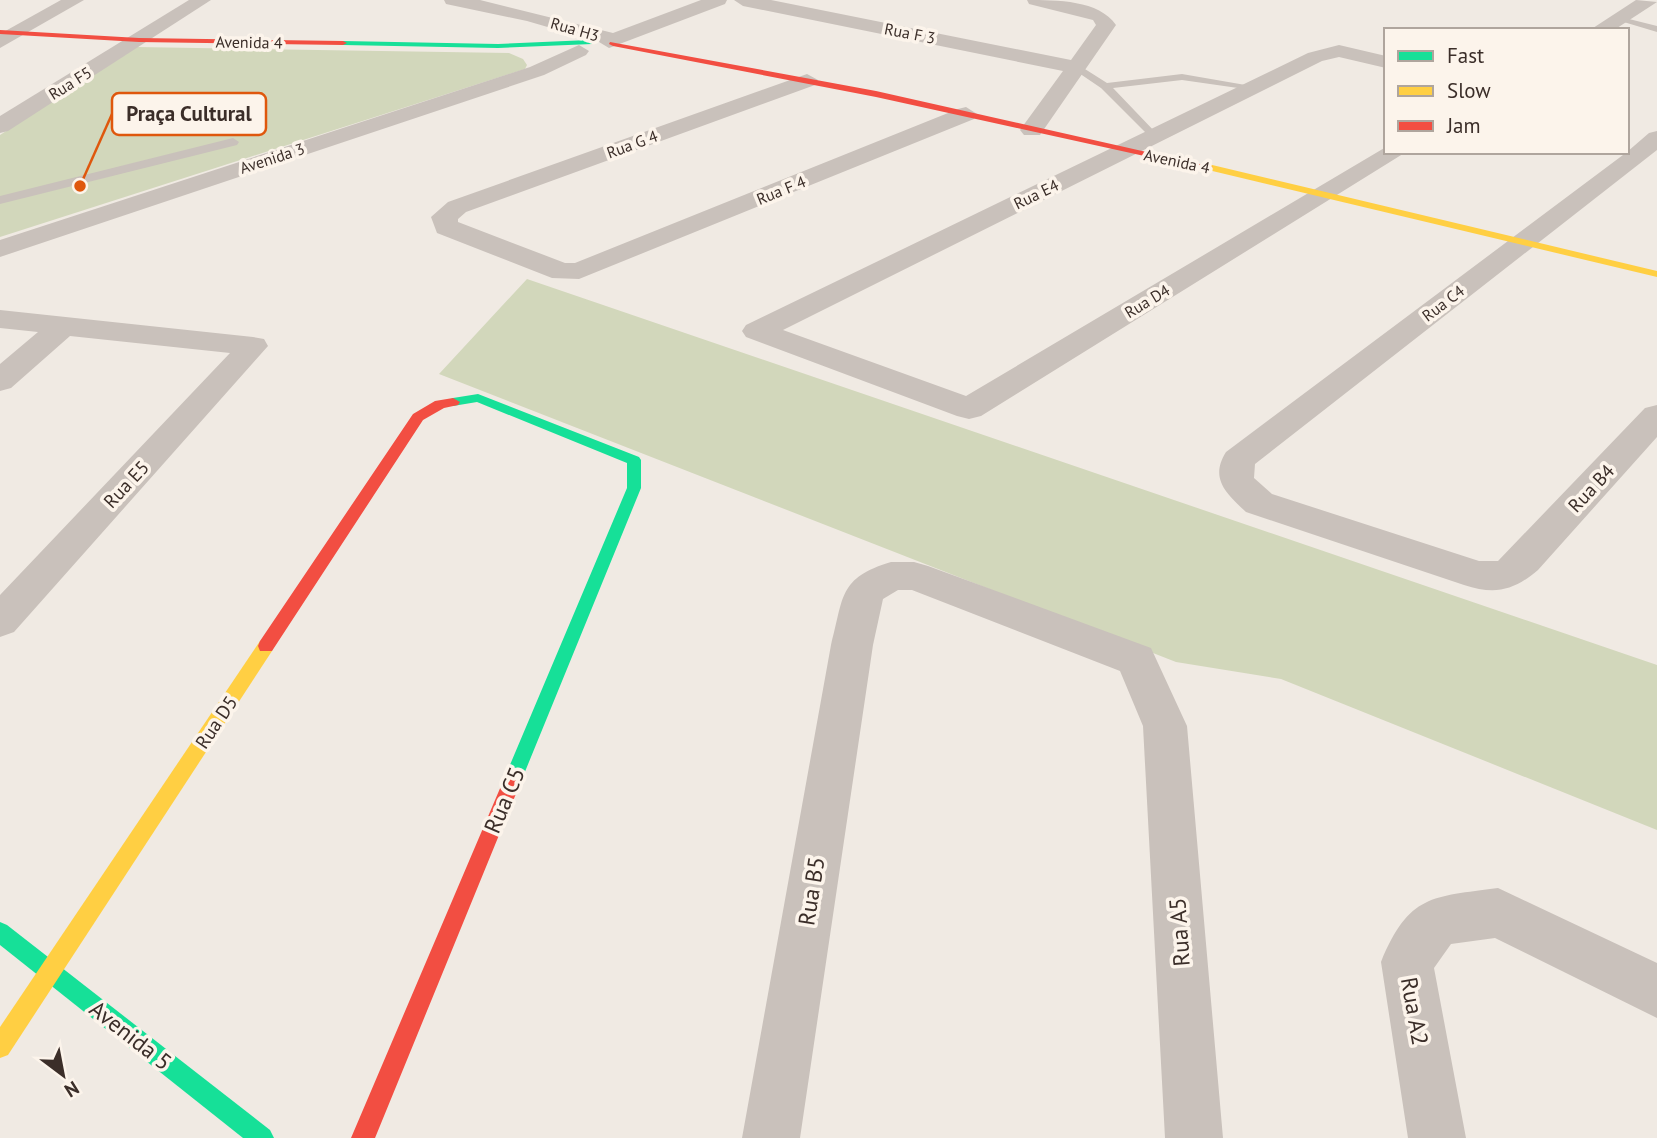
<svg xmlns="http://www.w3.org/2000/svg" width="1657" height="1138" font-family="'PT Sans',sans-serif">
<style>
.green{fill:#d2d7bb}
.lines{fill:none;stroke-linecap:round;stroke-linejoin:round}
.lane{fill:#c9c1bb;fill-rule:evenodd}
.street{fill:#c9c1bb;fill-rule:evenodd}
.fast{fill:#16e098;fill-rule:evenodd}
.slow{fill:#ffcf43;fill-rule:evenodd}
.jam{fill:#f24e42;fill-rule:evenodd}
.labels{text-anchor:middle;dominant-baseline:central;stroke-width:7;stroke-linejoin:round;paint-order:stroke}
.far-street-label{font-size:16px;fill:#3b2e29;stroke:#fcf4eb}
.street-label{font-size:19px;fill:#3b2e29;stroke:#fcf4eb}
.near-street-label{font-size:23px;fill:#3b2e29;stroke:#fcf4eb}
.leader{fill:none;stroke:#df570d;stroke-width:2.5}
.callout-dot{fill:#df570d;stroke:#fcf4eb;stroke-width:2.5}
.callout{fill:#fcf4eb;stroke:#df570d;stroke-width:2.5}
.callout-label{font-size:21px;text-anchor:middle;font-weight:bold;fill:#3b2e29}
</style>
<rect width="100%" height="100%" fill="#f0eae3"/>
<g class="green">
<polygon points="137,47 509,53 523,59 527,65 525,69 0,237 0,135"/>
<polygon points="527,279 1657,665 1657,830 1281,679 1176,662 439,374"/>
</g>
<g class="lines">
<g class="lane">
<polygon points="1617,16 1657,26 1657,32 1617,20"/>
<polygon points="1077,64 1107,83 1182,74 1257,87 1252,90 1182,80 1113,88 1157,134 1159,136 1153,140 1101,88 1073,69 1072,67"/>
<polygon points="233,138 239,142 237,145 0,204 0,196"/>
</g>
<g class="street">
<polygon points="61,0 84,0 0,48 0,34"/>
<polygon points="189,0 211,0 8,131 0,133 0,116"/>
<polygon points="444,0 480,0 613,33 701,0 727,0 725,4 609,48 599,42 527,21 446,4"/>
<path d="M734 0H771L1071 60 1096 25 1093 20 1029 4 1027 0C1057 0 1099 0 1116 25L1040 135H1024L1020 130 1063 71 743 6Z"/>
<polygon points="1636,0 1657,2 1614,30 1590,30"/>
<polygon points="579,45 589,51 586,55 544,75 0,257 0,240 530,67"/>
<polygon points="1339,45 1386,56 1386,68 1339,57 1322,61 783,330 966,396 1386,147 1386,152 1406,152 981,416 969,419 957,416 746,337 742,331 746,325 1308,53"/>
<polygon points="807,74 818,80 815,85 466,212 458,219 458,222 565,263 575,263 958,109 966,107 977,114 974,119 579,279 552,278 437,233 431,217 448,202"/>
<path d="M1657 131V150L1255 464 1254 478 1272 494 1479 561H1498L1645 408 1657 405V437L1538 570C1513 591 1495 595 1464 585L1246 512C1227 494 1209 479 1226 452L1627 152 1649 133Z"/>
<polygon points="0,310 253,337 264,339 268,346 14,632 0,637 0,595 230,353 70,336 11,388 0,391 0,364 38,332 0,328"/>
<path d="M891 562H914L928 566 1151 648 1187 726 1223 1138H1165L1143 726 1120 671 912 590H898L883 599 873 645 800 1138H742L831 645C844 597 838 578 891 562Z"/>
<path d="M1498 888 1657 963V1018L1495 938 1451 944 1434 968 1466 1138H1408L1381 962C1409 894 1432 897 1498 888Z"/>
</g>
<g class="fast">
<polygon points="589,40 592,40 592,44 498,48 343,45 339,43 343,41 498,44"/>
<polygon points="478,394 639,457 641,460 641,488 522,779 520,785 513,787 506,785 504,779 627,488 627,463 477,402 453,406 446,402 453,398"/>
<polygon points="0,922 7,925 270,1130 274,1138 243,1138 0,945"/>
</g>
<g class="slow">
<polygon points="1208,164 1657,271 1657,277 1204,169 1203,167"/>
<polygon points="266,639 272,641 274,646 272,651 8,1055 0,1058 0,1027 260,641"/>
</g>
<g class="jam">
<polygon points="0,30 139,38 343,41 347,43 343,45 139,42 0,34"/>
<polygon points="610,42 876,91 1213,167 1208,170 876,97 613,46 609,44"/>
<polygon points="453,398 460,402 458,405 444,408 423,420 272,651 260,651 258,646 260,641 413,414 435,401"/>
<polygon points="513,771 520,773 522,779 375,1138 351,1138 504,779 506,773"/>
</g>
</g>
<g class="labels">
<g class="far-street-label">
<text transform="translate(575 29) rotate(16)">Rua H3</text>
<text transform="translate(910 33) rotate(11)">Rua F 3</text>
<text transform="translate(249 42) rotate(1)">Avenida 4</text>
<text transform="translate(70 83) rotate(-32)">Rua F5</text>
<text transform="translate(632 144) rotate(-20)">Rua G 4</text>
<text transform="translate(272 158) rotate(-18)">Avenida 3</text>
<text transform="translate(1177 161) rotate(12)">Avenida 4</text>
<text transform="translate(781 190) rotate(-22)">Rua F 4</text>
<text transform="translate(1036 194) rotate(-26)">Rua E4</text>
<text transform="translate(1147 301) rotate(-31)">Rua D4</text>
<text transform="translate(1443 303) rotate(-37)">Rua C4</text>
</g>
<g class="street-label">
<text transform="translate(126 484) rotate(-47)">Rua E5</text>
<text transform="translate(1591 488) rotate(-47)">Rua B4</text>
<text transform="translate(216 722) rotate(-56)">Rua D5</text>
</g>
<g class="near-street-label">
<text transform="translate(504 800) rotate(-67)">Rua C5</text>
<text transform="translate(811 891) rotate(-81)">Rua B5</text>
<text transform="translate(1179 932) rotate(-94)">Rua A5</text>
<text transform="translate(1415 1011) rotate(80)">Rua A2</text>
<text transform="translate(131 1035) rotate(38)">Avenida 5</text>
</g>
</g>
<path class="leader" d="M80 186L112 114"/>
<circle class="callout-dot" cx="80" cy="186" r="7"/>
<rect class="callout" x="112" y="93" width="154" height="42" rx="7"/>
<g class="callout-label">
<text x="189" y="121">Praça Cultural</text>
</g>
<rect x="1384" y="28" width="245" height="126" fill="#fcf4eb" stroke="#afa59d" stroke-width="2"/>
<rect x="1398" y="51" width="35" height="10" fill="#16e098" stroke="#afa59d" stroke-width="2"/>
<text x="1447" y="63" font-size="21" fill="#3b2e29">Fast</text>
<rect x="1398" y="86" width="35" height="10" fill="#ffcf43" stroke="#afa59d" stroke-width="2"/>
<text x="1447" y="98" font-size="21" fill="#3b2e29">Slow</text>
<rect x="1398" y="121" width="35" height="10" fill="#f24e42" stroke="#afa59d" stroke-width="2"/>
<text x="1447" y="133" font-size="21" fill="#3b2e29">Jam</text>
<g transform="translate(63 1075) rotate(148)" stroke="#fcf4eb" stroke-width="5" paint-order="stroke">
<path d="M0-5L12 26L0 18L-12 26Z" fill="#3b2e29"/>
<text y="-10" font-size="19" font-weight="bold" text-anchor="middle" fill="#3b2e29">N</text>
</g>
</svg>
